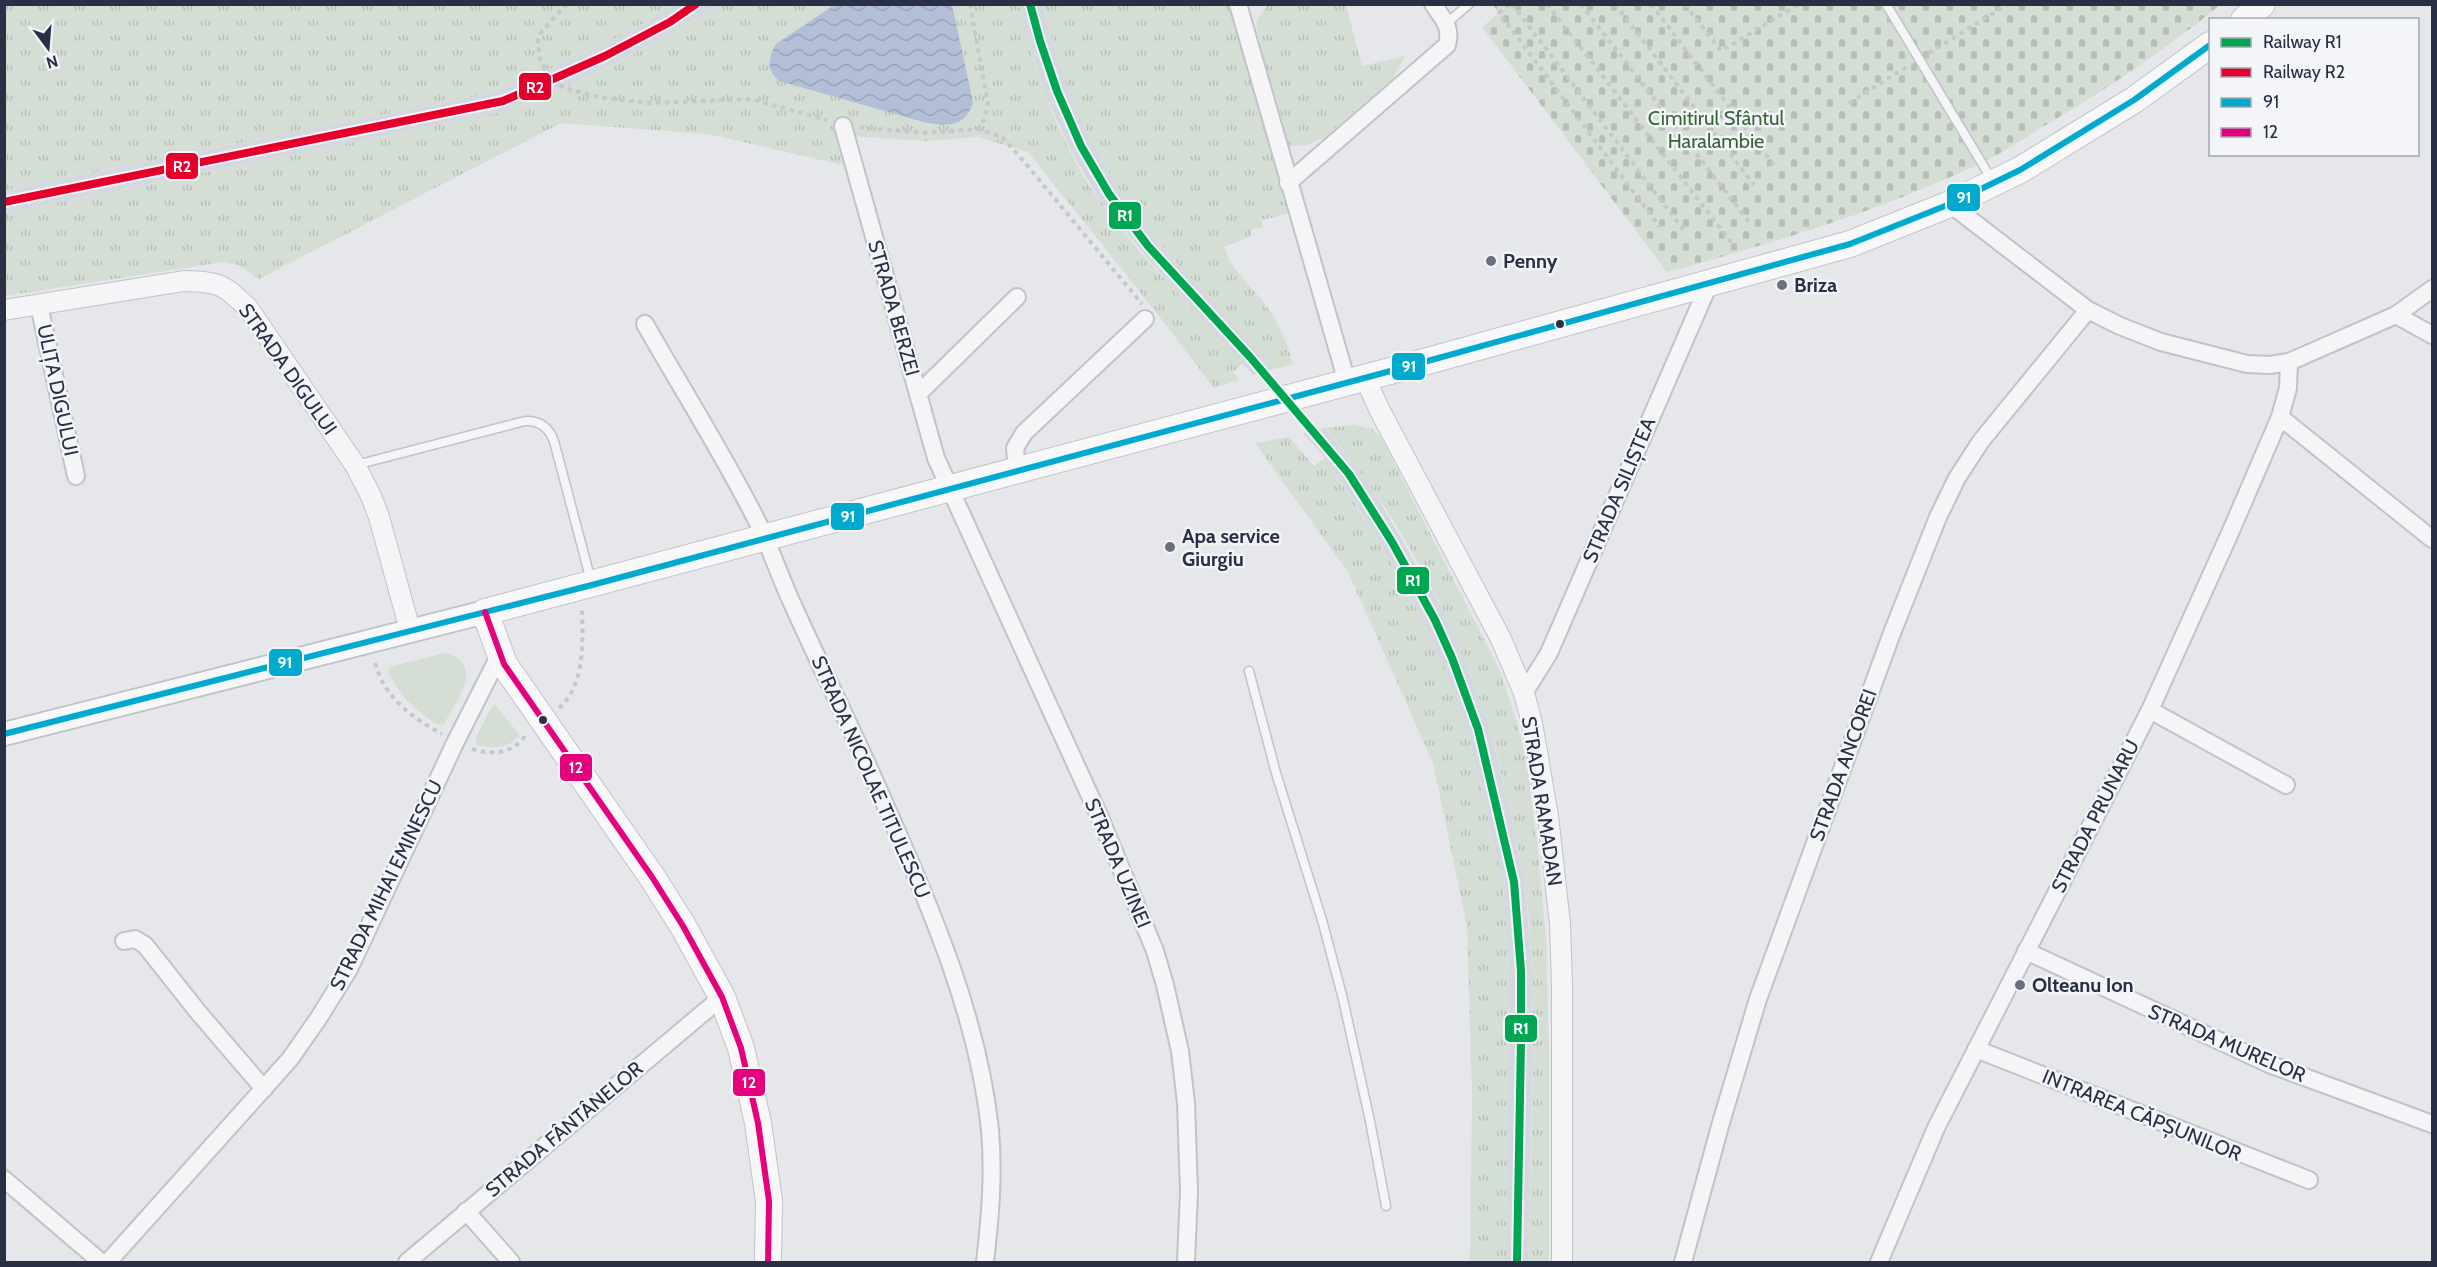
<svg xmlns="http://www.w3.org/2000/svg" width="2437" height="1267" font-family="Cabin,sans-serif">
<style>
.built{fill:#d5d8df}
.grass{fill:url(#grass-tufts)}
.cemetery{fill:url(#cemetery-stones)}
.garden{fill:#d4ded5}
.water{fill:url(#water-waves)}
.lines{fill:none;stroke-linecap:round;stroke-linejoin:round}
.service-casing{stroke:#c2c3c8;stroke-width:11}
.minor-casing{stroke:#c2c3c8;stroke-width:20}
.tertiary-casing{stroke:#c2c3c8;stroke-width:22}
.secondary-casing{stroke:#c2c3c8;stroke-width:26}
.primary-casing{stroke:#c1c4c8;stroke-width:28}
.path{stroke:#c6c8cd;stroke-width:4;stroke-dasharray:4.5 4.5;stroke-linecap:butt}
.service{stroke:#f5f5f7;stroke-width:8}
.minor{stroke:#f5f5f7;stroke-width:16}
.tertiary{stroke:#f5f5f7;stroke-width:20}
.secondary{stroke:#f8f8f8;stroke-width:22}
.primary{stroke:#f8f8f8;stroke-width:26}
.bus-1-casing{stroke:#f3f5f9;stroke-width:10}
.bus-2-casing{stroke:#f3f5f9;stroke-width:10}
.bus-1{stroke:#00a9ce;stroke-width:6}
.bus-2{stroke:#e5007d;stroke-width:6}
.rail-1-casing{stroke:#f3f5f9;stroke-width:12}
.rail-2-casing{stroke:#f3f5f9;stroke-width:12}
.rail-1{stroke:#00a651;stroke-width:8}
.rail-2{stroke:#e4002b;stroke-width:8}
.poi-dot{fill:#6b707f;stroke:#f3f5f9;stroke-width:2}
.bus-dot{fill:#293046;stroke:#f3f5f9;stroke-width:2}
.labels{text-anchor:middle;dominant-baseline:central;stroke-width:5;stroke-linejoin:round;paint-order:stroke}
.park-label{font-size:20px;fill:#386335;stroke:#f3f5f9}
.poi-label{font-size:20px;font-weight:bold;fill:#293046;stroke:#f3f5f9;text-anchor:start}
.street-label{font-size:20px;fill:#293046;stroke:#f3f5f9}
.line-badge{stroke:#f3f5f9;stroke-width:2}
.badge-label{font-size:16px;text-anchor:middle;font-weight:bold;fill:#fff}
</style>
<defs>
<pattern id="grass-tufts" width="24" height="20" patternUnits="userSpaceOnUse" patternTransform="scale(1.5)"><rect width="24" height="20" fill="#d4ded5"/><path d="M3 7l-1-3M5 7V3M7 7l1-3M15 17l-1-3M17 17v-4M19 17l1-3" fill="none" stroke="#b6bfb8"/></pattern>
<pattern id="cemetery-stones" width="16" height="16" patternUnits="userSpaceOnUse" patternTransform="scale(1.5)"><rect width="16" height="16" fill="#d4ded5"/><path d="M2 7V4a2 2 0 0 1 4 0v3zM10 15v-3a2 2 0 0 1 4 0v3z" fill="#b6bfb8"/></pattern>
<pattern id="water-waves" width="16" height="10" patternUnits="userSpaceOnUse" patternTransform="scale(1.5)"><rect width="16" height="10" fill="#b2bfd6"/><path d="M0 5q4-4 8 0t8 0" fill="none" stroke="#99a4b9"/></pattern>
</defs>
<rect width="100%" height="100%" fill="#e5e7ea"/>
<g class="built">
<polygon points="676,5 718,5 676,31 611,66 504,112 5,213 5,190 499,91"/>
<polygon points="1019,5 1042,5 1067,87 1091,140 1118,187 1155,238 1274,369 1253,375 1168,283 1100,200 1071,151 1046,96 1029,44"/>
<polygon points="1325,428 1370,485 1445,614 1463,655 1489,725 1505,790 1525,881 1532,971 1533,1041 1528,1262 1506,1262 1509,971 1503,884 1483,794 1467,732 1442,663 1425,625 1383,548 1351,497 1325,458 1303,433"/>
</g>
<g class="grass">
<polygon points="11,4 676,4 676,5 599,47 499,91 5,190 4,6"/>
<path d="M718 5H1019C1036 73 1059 145 1101 202 1143 260 1194 311 1243 363L1233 372 1239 380 1214 388 1156 312 1028 152 978 137 926 141 836 135 843 165 708 134 561 123 259 279 238 265 223 262 5 296V213L504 112 611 66 676 31Z"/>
<path d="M1042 5H1232L1289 213 1262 220 1263 227 1250 230 1252 236 1224 247C1232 271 1250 285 1265 304 1279 322 1287 342 1293 364L1274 369 1155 238 1118 187 1091 140 1067 87Z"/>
<polygon points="1268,5 1346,5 1362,66 1405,56 1393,78 1325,137 1307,145 1289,146 1284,138 1257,32 1257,20"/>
<path d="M1353 425 1372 429 1381 437 1500 671 1518 726 1527 764 1538 850 1546 940 1549 1050V1262H1528C1530 1136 1540 1008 1525 882 1522 860 1515 838 1511 816 1504 785 1498 754 1488 724 1456 622 1395 508 1325 428Z"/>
<polygon points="1289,437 1314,466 1325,458 1383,548 1425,625 1442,663 1467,732 1483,794 1503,884 1509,971 1506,1262 1470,1262 1472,1093 1467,926 1433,763 1348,572 1255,443"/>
</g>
<path class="cemetery" d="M1492 4 2220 5C2165 50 2106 90 2044 126 2024 138 2003 153 1981 163 1881 211 1774 243 1667 272L1482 27 1499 13Z"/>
<g class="garden">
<path d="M445 653C487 664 456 702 444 724L438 725C415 710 400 696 388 672L390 667Z"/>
<path d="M493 705 496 706 518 733 519 736C508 749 492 749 477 745L475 739Z"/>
</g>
<path class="water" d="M836 4 952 5 973 102C965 127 950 126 927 123L779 81C766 69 768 59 776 44Z"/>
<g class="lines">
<defs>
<g id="service">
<polyline points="1886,4 1992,180"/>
<polyline points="1447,23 1469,4"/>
<path d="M356 465 525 421C540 420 549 428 554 441L591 581"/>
<polyline points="1249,671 1276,773 1322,920 1343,999 1370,1121 1386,1206"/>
</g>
<g id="minor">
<polyline points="1238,4 1347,382"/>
<polyline points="843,126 936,458 1101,820 1155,951 1165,985 1180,1051 1186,1103 1189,1192 1186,1262"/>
<path d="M1288 183 1447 45C1452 27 1443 19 1433 4"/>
<polyline points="1950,204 2088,310 2120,326 2161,342 2247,364 2270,365 2289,362 2396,315 2432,289"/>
<polyline points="39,305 76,476"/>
<polyline points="2396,315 2432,335"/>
<path d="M645 324C682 389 722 452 756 519 770 546 779 575 792 603 822 670 855 735 884 802 930 907 978 1015 990 1130 994 1175 990 1219 985 1262"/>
<polyline points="918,394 1017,297"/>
<polyline points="2280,417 2432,539"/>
<polyline points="1017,470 1015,448 1024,433 1145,319"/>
<polyline points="1524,693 1549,653 1709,284"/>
<polyline points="2150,710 2286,785"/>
<polyline points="124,941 135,939 145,945 198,1012 264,1089"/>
<polyline points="2026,951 2269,1064 2432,1124"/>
<polyline points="1976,1049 2309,1180"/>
<polyline points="4,1179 101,1262"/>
<polyline points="466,1211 511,1262"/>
<polyline points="108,1262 290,1059 318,1019 349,969 455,743 499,656"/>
<polyline points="407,1262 722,997"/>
<polyline points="1683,1262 1720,1126 1758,999 1892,633 1938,517 1957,478 1981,441 2088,310"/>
<polyline points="1879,1262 1936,1128 2150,710 2230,533 2280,417 2288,388 2289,362"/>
</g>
<g id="tertiary">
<path d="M4 310 184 281C219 282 222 283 248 308L355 465 371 496 379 517 410 630"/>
<polyline points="1365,378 1379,409 1501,639 1524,693 1532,723 1548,816 1560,924 1562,984 1562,1262"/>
</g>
<polyline id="secondary" points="4,734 485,612"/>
<g id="primary">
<polyline points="2244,20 2262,4"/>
<polyline points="768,1262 769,1201 758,1123 741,1048 722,997 683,926 652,877 504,664 485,612 1424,362 1850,244 1950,204 2020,170 2134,100 2210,45"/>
</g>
</defs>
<use href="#service" class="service-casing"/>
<use href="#minor" class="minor-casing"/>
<use href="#tertiary" class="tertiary-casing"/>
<use href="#secondary" class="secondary-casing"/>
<use href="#primary" class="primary-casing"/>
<g class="path">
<polyline points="567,4 542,31 538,41 540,60 547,72 553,81 564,88 602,98 650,103 751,99 827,120"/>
<polyline points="970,4 988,104 984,120 978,129"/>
<polyline points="1509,4 1499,13 1660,227"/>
<polyline points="1512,4 1685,232"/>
<polyline points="1547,4 1734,246"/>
<polyline points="1581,4 1749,222"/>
<polyline points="1615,4 1754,185"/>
<polyline points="1651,4 1776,168"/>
<polyline points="1685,4 1721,51 1799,4"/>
<polyline points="1929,53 2008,4"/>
<polyline points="1849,103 1908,66"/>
<polyline points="860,127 923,133 978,129 1002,137 1021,158 1142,304"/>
<path d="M375 663C385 698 411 717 442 734"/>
<path d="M559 708C585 686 583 641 582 610"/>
<path d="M472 749C494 755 512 754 526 735"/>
</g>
<use href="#service" class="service"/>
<use href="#minor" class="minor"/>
<use href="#tertiary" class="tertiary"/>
<use href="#secondary" class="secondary"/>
<use href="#primary" class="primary"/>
<defs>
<polyline id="bus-1" points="4,734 592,585 1424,362 1850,244 1950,204 2020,170 2134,100 2210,45"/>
<polyline id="bus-2" points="485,612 504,664 652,877 683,926 722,997 741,1048 758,1123 769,1201 768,1262"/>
</defs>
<use href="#bus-1" class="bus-1-casing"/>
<use href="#bus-2" class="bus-2-casing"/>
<use href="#bus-1" class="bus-1"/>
<use href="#bus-2" class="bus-2"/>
<defs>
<polyline id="rail-1" points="1030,4 1040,41 1057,91 1081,146 1109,194 1148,246 1250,357 1349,474 1392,542 1435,620 1452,658 1478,729 1514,882 1521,971 1521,1041 1517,1262"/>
<polyline id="rail-2" points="4,202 503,101 605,56 670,22 696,4"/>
</defs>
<use href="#rail-1" class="rail-1-casing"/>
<use href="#rail-2" class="rail-2-casing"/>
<use href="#rail-1" class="rail-1"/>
<use href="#rail-2" class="rail-2"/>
</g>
<g class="poi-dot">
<circle cx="1491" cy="261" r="6"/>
<circle cx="1782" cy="285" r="6"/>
<circle cx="1170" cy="547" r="6"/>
<circle cx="2020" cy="985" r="6"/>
</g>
<g class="bus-dot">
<circle cx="1560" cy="324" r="5"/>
<circle cx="543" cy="720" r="5"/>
</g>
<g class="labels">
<g class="park-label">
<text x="1716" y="118">Cimitirul Sfântul<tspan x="1716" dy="23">Haralambie</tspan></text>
</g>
<g class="poi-label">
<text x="1503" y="261">Penny</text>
<text x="1794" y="285">Briza</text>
<text x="1182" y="536">Apa service<tspan x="1182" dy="23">Giurgiu</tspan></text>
<text x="2032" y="985">Olteanu Ion</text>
</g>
<g class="street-label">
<text transform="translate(894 308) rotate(74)">STRADA BERZEI</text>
<text transform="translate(288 369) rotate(55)">STRADA DIGULUI</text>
<text transform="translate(58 390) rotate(78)">ULIȚA DIGULUI</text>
<text transform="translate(1619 490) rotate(-67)">STRADA SILIȘTEA</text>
<text transform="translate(1843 765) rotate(-70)">STRADA ANCOREI</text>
<text transform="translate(871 777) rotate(66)">STRADA NICOLAE TITULESCU</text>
<text transform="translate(1542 801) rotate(81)">STRADA RAMADAN</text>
<text transform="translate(2095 816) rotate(-63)">STRADA PRUNARU</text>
<text transform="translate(1118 863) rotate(67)">STRADA UZINEI</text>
<text transform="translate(386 885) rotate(-64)">STRADA MIHAI EMINESCU</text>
<text transform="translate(2227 1043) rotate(23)">STRADA MURELOR</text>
<text transform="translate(2142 1115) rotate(22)">INTRAREA CĂPȘUNILOR</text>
<text transform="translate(564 1129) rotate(-40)">STRADA FÂNTÂNELOR</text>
</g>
</g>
<g class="line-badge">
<rect x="518" y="72" width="34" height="29" rx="6" fill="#e4002b"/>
<rect x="165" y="152" width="34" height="28" rx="6" fill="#e4002b"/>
<rect x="1946" y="183" width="35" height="29" rx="6" fill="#00a9ce"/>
<rect x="1108" y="201" width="34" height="29" rx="6" fill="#00a651"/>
<rect x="1391" y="352" width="35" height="29" rx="6" fill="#00a9ce"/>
<rect x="830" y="502" width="35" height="29" rx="6" fill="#00a9ce"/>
<rect x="1396" y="566" width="34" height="29" rx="6" fill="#00a651"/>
<rect x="268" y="648" width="35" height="29" rx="6" fill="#00a9ce"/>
<rect x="559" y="753" width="34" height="29" rx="6" fill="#e5007d"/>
<rect x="1504" y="1014" width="34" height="29" rx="6" fill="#00a651"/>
<rect x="732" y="1068" width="34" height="29" rx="6" fill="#e5007d"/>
</g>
<g class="badge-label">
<text x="535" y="93">R2</text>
<text x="182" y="172">R2</text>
<text x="1964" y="203">91</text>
<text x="1125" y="221">R1</text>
<text x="1409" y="372">91</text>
<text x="848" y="522">91</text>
<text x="1413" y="586">R1</text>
<text x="285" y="668">91</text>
<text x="576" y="773">12</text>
<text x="1521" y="1034">R1</text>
<text x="749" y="1088">12</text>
</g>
<rect width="2437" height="1267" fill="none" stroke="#293046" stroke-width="12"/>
<rect x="2209" y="18" width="210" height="138" fill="#f3f5f9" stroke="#a2a6b1" stroke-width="1.5"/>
<rect x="2221" y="38" width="30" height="9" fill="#00a651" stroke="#a2a6b1" stroke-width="1.5"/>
<text x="2263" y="48" font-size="18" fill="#293046">Railway R1</text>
<rect x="2221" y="68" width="30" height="9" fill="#e4002b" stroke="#a2a6b1" stroke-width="1.5"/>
<text x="2263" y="78" font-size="18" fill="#293046">Railway R2</text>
<rect x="2221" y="98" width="30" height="9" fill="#00a9ce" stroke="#a2a6b1" stroke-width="1.5"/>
<text x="2263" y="108" font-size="18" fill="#293046">91</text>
<rect x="2221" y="128" width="30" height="9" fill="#e5007d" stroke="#a2a6b1" stroke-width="1.5"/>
<text x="2263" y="138" font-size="18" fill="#293046">12</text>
<g transform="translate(48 48) rotate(164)" stroke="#f3f5f9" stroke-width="4.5" paint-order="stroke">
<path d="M0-4.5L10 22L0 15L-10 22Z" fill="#293046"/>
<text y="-9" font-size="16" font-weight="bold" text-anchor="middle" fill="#293046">N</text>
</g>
</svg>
